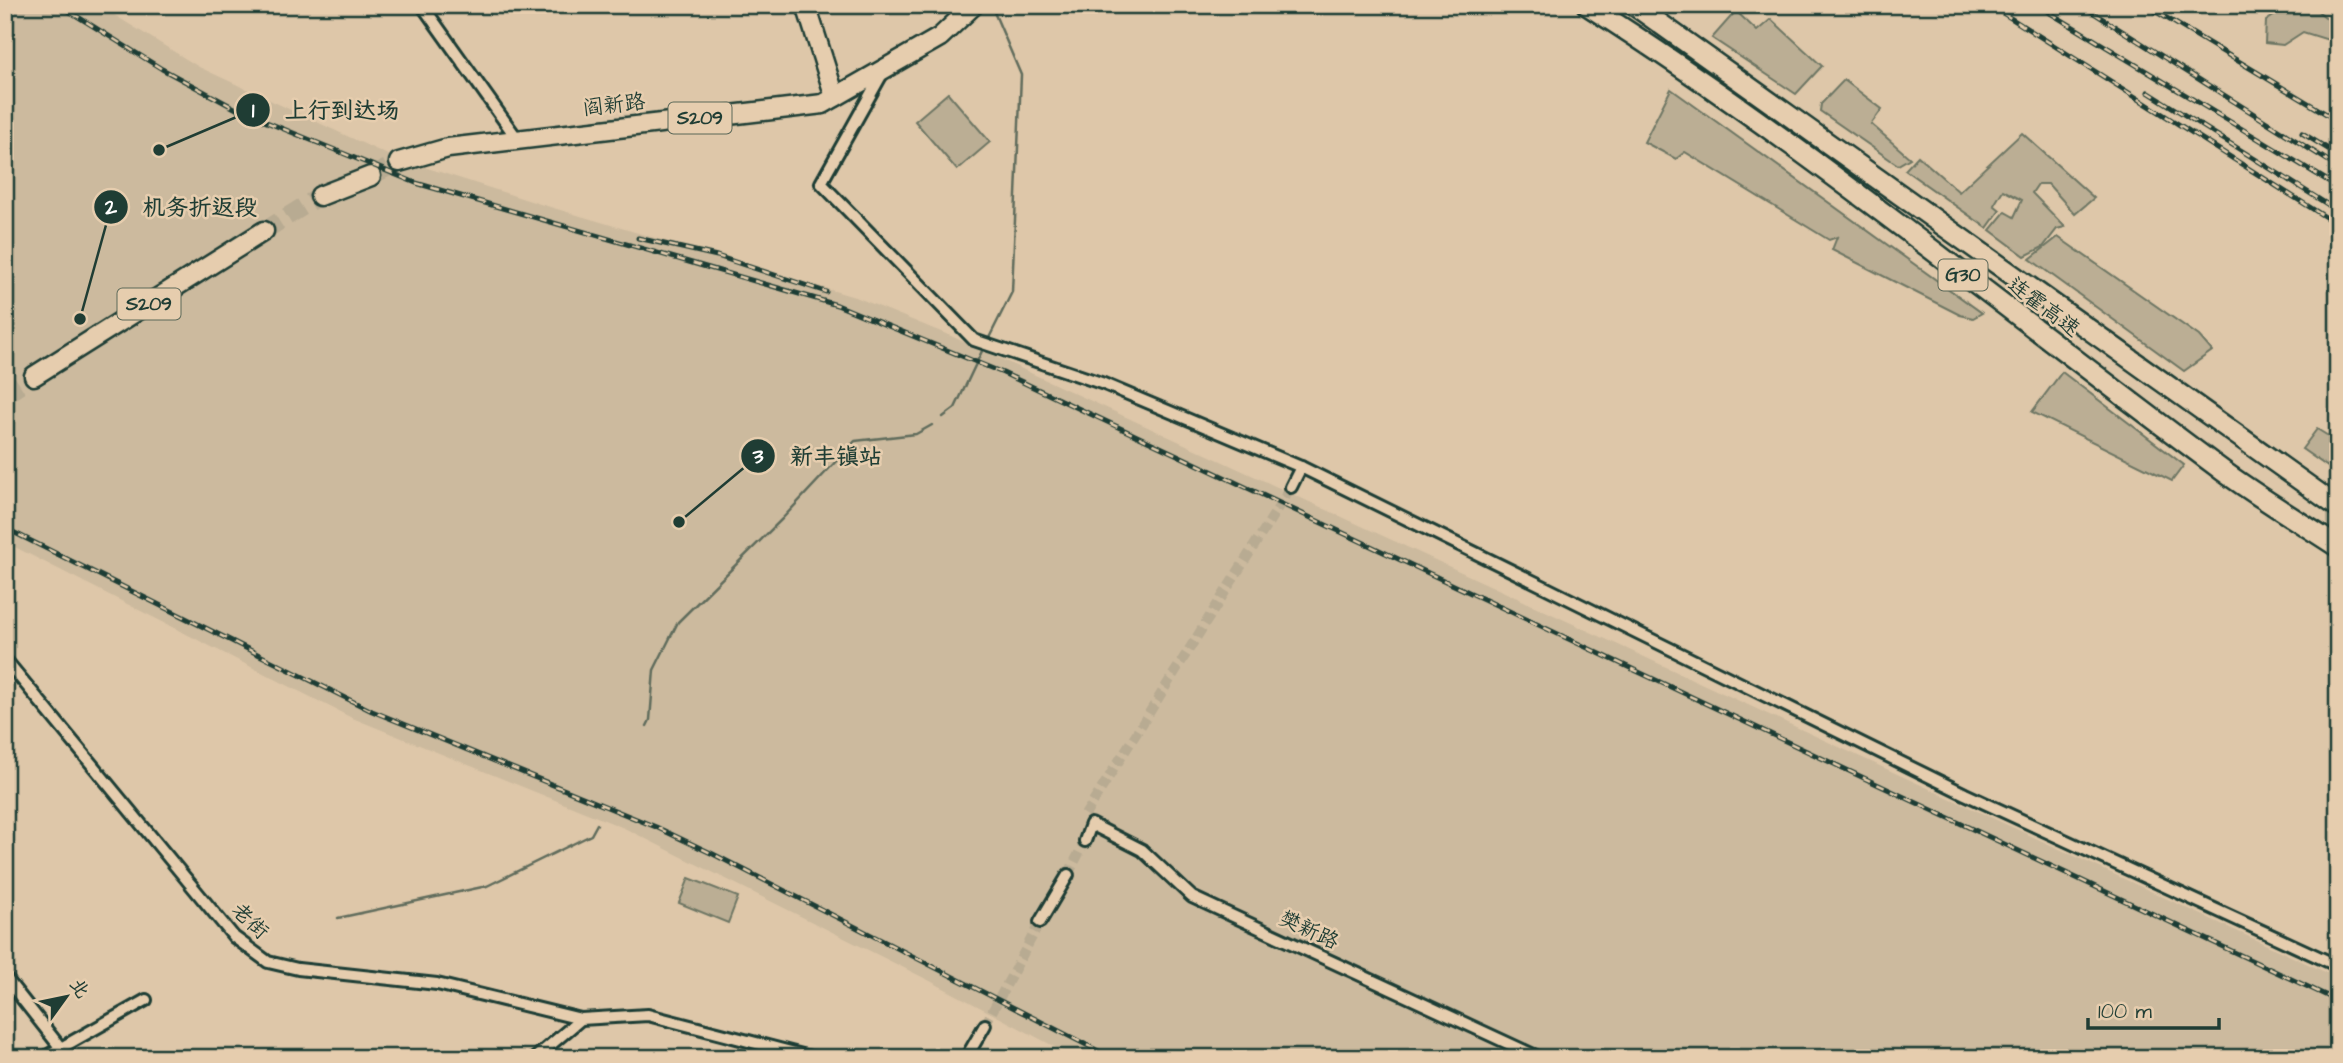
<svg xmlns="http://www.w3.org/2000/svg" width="2343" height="1063" font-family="'Architects Daughter','LXGW WenKai TC',sans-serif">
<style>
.built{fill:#ccba9e}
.green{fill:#bbae94;stroke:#6d7664;stroke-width:2}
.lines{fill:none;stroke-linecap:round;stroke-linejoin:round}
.stream{stroke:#606c5c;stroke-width:2.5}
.street-tunnel{stroke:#b8ab92;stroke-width:10;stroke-dasharray:10 5;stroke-linecap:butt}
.primary-tunnel{stroke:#b8ab92;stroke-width:18;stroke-dasharray:18 9;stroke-linecap:butt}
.street-casing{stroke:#1f3d34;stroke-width:16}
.primary-casing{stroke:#1f3d34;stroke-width:23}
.highway-casing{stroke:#1f3d34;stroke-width:24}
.street{stroke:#e6cdae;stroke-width:10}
.primary{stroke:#e6cdae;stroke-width:18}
.highway{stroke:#e6cdae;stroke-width:19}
.rail-casing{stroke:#1f3d34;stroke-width:5}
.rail{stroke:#e6cdae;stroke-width:2.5;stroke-dasharray:8;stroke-linecap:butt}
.labels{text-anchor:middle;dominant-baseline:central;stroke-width:5;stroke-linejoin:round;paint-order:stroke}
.shield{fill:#e6cdae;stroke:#5b6859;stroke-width:2}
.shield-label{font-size:19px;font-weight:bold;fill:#1f3d34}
.street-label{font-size:21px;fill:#1f3d34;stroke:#e6cdae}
.leader{fill:none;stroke:#1f3d34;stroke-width:2.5}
.callout-dot{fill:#1f3d34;stroke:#e6cdae;stroke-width:2.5}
.mark-label{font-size:21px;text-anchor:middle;font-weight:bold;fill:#fff}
.callout-label{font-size:23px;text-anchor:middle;font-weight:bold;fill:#1f3d34;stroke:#e6cdae;stroke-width:5;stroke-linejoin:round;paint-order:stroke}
</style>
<rect width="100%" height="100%" fill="#dec7a9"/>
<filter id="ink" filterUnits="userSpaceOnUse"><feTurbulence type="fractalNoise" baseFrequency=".0143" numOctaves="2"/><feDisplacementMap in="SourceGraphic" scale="14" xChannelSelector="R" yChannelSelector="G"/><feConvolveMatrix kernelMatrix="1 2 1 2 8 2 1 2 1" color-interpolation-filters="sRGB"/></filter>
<g filter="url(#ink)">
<polygon class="built" points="5,5 98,5 199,67 390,156 540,204 858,298 951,336 2338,978 2338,1058 1076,1058 932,982 624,828 350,717 5,542"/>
<g class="green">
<polygon points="2283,5 2311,5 2338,28 2338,43 2303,32 2283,45 2265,43 2266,21 2284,9"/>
<polygon points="1736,11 1757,31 1771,19 1822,66 1796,94 1712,38"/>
<polygon points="1844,80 1882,109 1871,124 1910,158 1898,165 1820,111 1821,104"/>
<polygon points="1671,89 1982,313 1973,318 1960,315 1832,250 1837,237 1829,240 1685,152 1676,159 1644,142"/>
<polygon points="948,93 990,142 957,170 915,121"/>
<polygon points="2022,133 2094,198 2075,214 2048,184 2038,184 2032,193 2065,227 2057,229 2043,247 2025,256 1990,230 2005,212 2014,217 2022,200 2003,190 1994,205 2000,210 1987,228 1905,170 1918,156 1959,192"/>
<polygon points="2058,237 2199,336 2212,351 2184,371 2030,259"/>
<polygon points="2062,372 2184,465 2172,481 2032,412"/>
<polygon points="2317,429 2338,442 2338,474 2302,449"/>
<polygon points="689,878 738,897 728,923 679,903"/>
</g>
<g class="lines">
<g class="stream">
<polyline points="989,338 1012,292 1021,75 991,5"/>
<polyline points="943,417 955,408 982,351"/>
<polyline points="647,726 650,720 654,670 678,622 782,519 855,441 916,434 932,425"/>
<polyline points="338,918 487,886 591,835 597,824"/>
</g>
<g class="street-tunnel">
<polyline points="1085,815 1291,487"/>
<polyline points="1068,875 1085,841"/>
<polyline points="985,1025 1040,922"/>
</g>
<g class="primary-tunnel">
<polyline points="371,176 399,162"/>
<polyline points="264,231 320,196"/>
<polyline points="5,395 34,376"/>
</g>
<defs>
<g id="street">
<polyline points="422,5 518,140"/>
<polyline points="883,72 821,183 974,340 1104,384 1301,467 1965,794 2338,966"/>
<polyline points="1291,487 1301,467"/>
<polyline points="5,659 234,937 268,962 298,969 437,984 581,1019 648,1015 814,1058"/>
<polyline points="1085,841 1091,824 1142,850 1192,897 1540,1058"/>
<polyline points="1040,922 1068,875"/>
<polyline points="5,977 60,1047"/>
<polyline points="43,1058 146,1000"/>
<polyline points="535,1058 581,1019"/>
<polyline points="966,1058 985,1025"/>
</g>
<g id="primary">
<polyline points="806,5 835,97"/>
<polyline points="399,162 448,148 823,104 940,37 974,5"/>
<polyline points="320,196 371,176"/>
<polyline points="34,376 264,231"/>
</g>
<g id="highway">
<path d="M1587 5C1809 146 2012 315 2223 471 2260 498 2300 522 2338 547"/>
<polyline points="1634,5 2338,507"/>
</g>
</defs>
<use href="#street" class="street-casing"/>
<use href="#primary" class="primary-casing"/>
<use href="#highway" class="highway-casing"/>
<use href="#street" class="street"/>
<use href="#primary" class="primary"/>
<use href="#highway" class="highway"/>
<defs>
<g id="rail">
<polyline points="59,5 162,69 242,112 416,183 837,305 1003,373 2338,1001"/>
<polyline points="1990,5 2338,225"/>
<polyline points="2037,5 2338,187"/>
<polyline points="2081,5 2338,167"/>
<polyline points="2145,5 2338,121"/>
<polyline points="2148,92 2338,211"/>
<polyline points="2302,133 2338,155"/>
<polyline points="638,238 717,256 826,292"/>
<polyline points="5,528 372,711 656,827 713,854 1112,1058"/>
</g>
</defs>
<use href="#rail" class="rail-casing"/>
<use href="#rail" class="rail"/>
</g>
</g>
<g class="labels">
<g class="shield">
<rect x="668.5" y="102.5" width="63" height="31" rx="5"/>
<rect x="1938.5" y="259.5" width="49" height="31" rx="5"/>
<rect x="117.5" y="288.5" width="63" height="31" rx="5"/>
</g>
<g class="shield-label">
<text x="700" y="118">S209</text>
<text x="1963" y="275">G30</text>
<text x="149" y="304">S209</text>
</g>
<g class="street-label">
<text transform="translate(614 105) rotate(-7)">阎新路</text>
<text transform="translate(2044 307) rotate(37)">连霍高速</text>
<text transform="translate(250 921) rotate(43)">老街</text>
<text transform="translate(1309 930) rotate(25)">樊新路</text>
</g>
</g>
<path class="leader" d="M159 150L253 110M80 319L111 207M679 522L758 456"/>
<g class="callout-dot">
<circle cx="159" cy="150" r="7"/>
<circle cx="80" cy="319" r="7"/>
<circle cx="679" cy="522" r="7"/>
<circle cx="253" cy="110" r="18"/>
<circle cx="111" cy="207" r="18"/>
<circle cx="758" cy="456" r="18"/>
</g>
<g class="mark-label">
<text x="253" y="117">1</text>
<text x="111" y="214">2</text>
<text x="758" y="463">3</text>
</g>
<g class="callout-label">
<text x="342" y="118">上行到达场</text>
<text x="200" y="215">机务折返段</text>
<text x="836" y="464">新丰镇站</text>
</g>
<rect width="2343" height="1063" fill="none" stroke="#e6cdae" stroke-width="28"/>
<rect x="14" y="14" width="2315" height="1035" fill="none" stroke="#1f3d34" stroke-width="2.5" filter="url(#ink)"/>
<g transform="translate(66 997) rotate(57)" stroke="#e6cdae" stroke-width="5" paint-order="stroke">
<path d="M0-5L12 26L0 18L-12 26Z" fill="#1f3d34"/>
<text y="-10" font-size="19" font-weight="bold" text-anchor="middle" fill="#1f3d34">北</text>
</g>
<path d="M2088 1018v10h131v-10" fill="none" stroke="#1f3d34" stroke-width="3.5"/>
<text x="2098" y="1018" font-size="21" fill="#1f3d34" stroke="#e6cdae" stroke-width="5" paint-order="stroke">100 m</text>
</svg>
